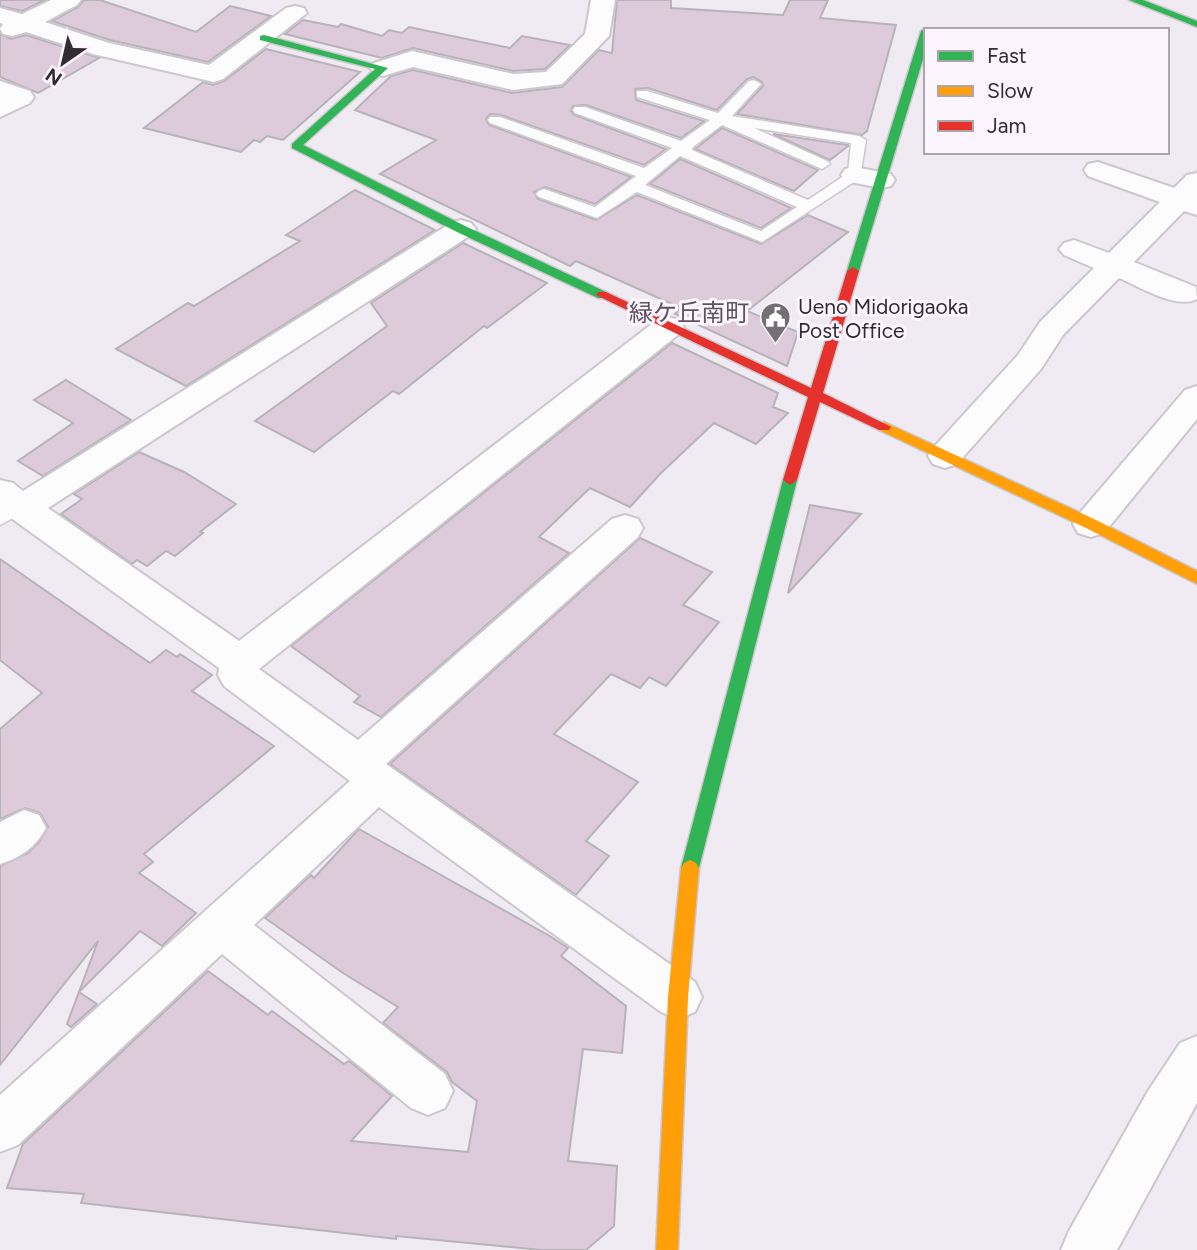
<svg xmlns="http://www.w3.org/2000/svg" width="1197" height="1250" font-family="Figtree,'Noto Sans JP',sans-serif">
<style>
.building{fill:#ddcbdc;stroke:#b8b3b9;stroke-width:2}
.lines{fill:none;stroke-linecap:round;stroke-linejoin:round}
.lane-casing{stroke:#ccc7cd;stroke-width:3}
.street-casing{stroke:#ccc7cd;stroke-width:4}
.fast-casing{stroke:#ccc7cd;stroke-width:3}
.slow-casing{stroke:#ccc7cd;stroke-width:3}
.jam-casing{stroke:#ccc7cd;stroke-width:3}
.lane{fill:#fdfcfd;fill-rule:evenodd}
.street{fill:#fdfcfd;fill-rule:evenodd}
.fast{fill:#30b455;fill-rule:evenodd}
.slow{fill:#ff9f0a;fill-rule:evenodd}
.jam{fill:#e5322d;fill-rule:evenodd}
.labels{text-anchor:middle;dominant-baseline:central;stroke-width:6;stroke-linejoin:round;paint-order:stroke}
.poi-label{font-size:21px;fill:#312c32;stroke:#fdf5fe;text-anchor:start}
.quarter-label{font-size:24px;fill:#5e5360;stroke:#fdf5fe}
</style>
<rect width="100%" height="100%" fill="#f0eaf2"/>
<g class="building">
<polygon points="0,0 45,0 22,11 0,6"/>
<polygon points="84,0 100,0 196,32 230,6 271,16 208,62 110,40 52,21 78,7"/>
<polygon points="617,0 671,0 671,8 783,15 790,0 828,0 820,18 896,25 867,131 862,135 737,114 763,86 762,82 753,77 747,79 717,110 648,88 635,89 636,100 704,121 681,138 586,105 573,106 571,111 574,115 666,149 644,165 501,115 490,114 486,119 489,125 631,177 595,204 545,187 534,192 538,199 596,220 637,195 761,244 808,215 848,232 747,311 798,332 787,366 675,314 681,308 576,261 570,266 380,174 436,140 355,110 391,76 413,70 512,93 562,87 599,50 612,53"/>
<polygon points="303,20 338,27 341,24 382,36 389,30 402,33 409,27 510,48 522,36 570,45 545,69 513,71 413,48 382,58 285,34"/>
<polygon points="0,34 11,39 26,35 99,58 38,93 0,77"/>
<polygon points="266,49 360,72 283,140 267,136 260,142 254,140 241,152 144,128 203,82 213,85 224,81"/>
<polygon points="722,128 818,170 794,191 695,149"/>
<polygon points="773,134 848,145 848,146 830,160"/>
<polygon points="680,159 780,203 791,208 761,228 650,184"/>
<polygon points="355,190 435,230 186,386 116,349 188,303 194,306 300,241 286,235"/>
<polygon points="463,243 547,283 487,328 484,326 399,394 393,391 314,452 255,421 387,326 371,303"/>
<polygon points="672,343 778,393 773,407 788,413 756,444 714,423 660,474 630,507 590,488 539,537 569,553 381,717 354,702 360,696 291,646"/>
<polygon points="66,380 131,420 43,476 18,461 73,423 34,400"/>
<polygon points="139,452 184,472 236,504 200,532 203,533 175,556 166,551 147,566 137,560 132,564 61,514 82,499 74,494"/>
<polygon points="810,505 861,514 788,593"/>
<polygon points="640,538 712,572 683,605 719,622 666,686 649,677 640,688 611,674 554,734 638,782 586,841 609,856 576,895 390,764"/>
<polygon points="0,559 150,663 166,650 177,657 180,654 212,675 192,691 274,746 144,854 153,862 139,873 196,913 162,946 140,931 79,992 97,1004 71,1027 67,1024 98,941 0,1065 0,866 28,853 39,842 48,827 40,813 25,808 0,819 0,729 42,693 0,660"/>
<polygon points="359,829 548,935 568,948 561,956 626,1006 622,1053 583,1049 568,1161 617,1166 614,1226 586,1250 541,1250 396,1236 396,1239 81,1203 84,1194 7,1188 23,1144 208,971 268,1015 272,1011 344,1064 349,1061 392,1096 351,1141 468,1152 477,1101 452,1082 447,1072 383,1023 398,1007 343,973 265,918 311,875 314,878"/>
</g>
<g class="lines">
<defs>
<g id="lane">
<path d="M754 80 761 84 732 116 859 136 866 140 860 178 762 242 637 192 597 218 539 197 536 194 539 191 544 189 595 207 636 176 490 123 488 120 490 117H500L644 168 672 148 575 113 573 110 575 107H585L681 141 710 120 637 97V91H647L718 113 749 81ZM722 125 822 169 830 164 827 161 754 128 851 143 848 173 808 200 692 150 693 147ZM680 156 797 207 761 231 645 185Z"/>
<polygon points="19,499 26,501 29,506 26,511 0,525 0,509"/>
</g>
<g id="street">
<polygon points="51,0 81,0 77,5 45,22 109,43 209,65 286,8 295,6 304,8 307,13 223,79 214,82 93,54 26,32 12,36 3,34 0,29 3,24 0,23 0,8 22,14"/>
<polygon points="591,0 615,0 609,36 562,84 513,90 413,67 383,76 374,73 370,68 374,63 412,51 513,74 546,72 585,34"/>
<polygon points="0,81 30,91 34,97 30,103 0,117"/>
<path d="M1098 162 1174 188 1187 175 1197 173V215L1184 211 1134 262 1196 287 1197 299C1176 310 1139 286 1119 278L1063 335 1041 369 957 464 945 468 933 464 928 456 933 448 1018 355 1040 322 1094 268 1064 255 1059 249 1064 243 1074 240 1109 253 1160 202 1088 176 1084 170 1088 164Z"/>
<polygon points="855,167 891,174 895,180 891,186 881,188 845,181 841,175 845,169"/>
<polygon points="461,220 471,223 476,229 471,235 48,508 239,641 657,320 668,317 679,320 684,327 679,334 259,669 358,740 612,519 625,515 638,519 643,528 638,537 386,764 695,982 702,997 695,1012 678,1019 661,1012 379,807 254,925 445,1074 453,1091 445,1108 428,1115 411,1108 222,954 18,1145 0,1152 0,1095 350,781 224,686 218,675 219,668 0,510 0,480 13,483 23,491 451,223"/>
<polygon points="1197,386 1197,419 1104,533 1091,537 1078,533 1073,524 1078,515 1185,390"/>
<path d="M24 810 39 815 46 828C36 847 20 858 0 864V822Z"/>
<polygon points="1197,1036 1197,1103 1117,1250 1061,1250 1069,1231 1148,1091 1180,1043"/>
</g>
<g id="fast">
<polygon points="1129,0 1143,0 1197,21 1197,27"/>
<polygon points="926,28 930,30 926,30 926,49 859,271 857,274 849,274 847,271 921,31"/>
<polygon points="264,35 388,68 303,145 465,226 606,292 606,298 598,298 457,232 292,148 292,144 375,69 260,40 260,36"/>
<polygon points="790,475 797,480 699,868 696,873 690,876 684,873 681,868 783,480"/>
</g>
<g id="slow">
<polygon points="884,422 1096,520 1197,571 1197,584 1086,528 879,430 877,427 879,424"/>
<polygon points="690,860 696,863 699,868 688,997 678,1250 656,1250 668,997 681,868 684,863"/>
</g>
<polygon id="jam" points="853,267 859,271 823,393 891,427 889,430 879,430 820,402 797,480 790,485 783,480 808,397 596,295 598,292 606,292 811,388 847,271"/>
</defs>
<use href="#lane" class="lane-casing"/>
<use href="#street" class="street-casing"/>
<use href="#fast" class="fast-casing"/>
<use href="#slow" class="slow-casing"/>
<use href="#jam" class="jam-casing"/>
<use href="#lane" class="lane"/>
<use href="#street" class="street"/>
<use href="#fast" class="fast"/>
<use href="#slow" class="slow"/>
<use href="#jam" class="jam"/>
</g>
<defs>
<symbol id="civic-pin" viewBox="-11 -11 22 30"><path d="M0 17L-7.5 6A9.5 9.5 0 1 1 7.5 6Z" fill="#746e75" stroke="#fdf5fe"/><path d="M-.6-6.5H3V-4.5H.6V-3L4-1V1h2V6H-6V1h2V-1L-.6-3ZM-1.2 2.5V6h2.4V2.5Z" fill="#fff"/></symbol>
</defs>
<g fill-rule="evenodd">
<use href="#civic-pin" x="758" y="300" width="35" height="47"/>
</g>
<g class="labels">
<g class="poi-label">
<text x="798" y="306">Ueno Midorigaoka<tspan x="798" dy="24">Post Office</tspan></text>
</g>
<g class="quarter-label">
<text x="689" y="312">緑ケ丘南町</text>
</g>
</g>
<rect x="924" y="28" width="245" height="126" fill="#fdf5fe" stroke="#aba5ac" stroke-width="2"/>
<rect x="938" y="51" width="35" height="10" fill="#30b455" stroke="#aba5ac" stroke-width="2"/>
<text x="987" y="63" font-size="21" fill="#312c32">Fast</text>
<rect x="938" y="86" width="35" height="10" fill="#ff9f0a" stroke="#aba5ac" stroke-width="2"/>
<text x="987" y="98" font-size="21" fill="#312c32">Slow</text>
<rect x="938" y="121" width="35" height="10" fill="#e5322d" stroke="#aba5ac" stroke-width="2"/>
<text x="987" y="133" font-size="21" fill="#312c32">Jam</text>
<g transform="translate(63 63) rotate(214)" stroke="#fdf5fe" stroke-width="5" paint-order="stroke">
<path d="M0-5L12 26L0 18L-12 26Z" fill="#312c32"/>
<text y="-10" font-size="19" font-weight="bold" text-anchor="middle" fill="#312c32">N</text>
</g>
</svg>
